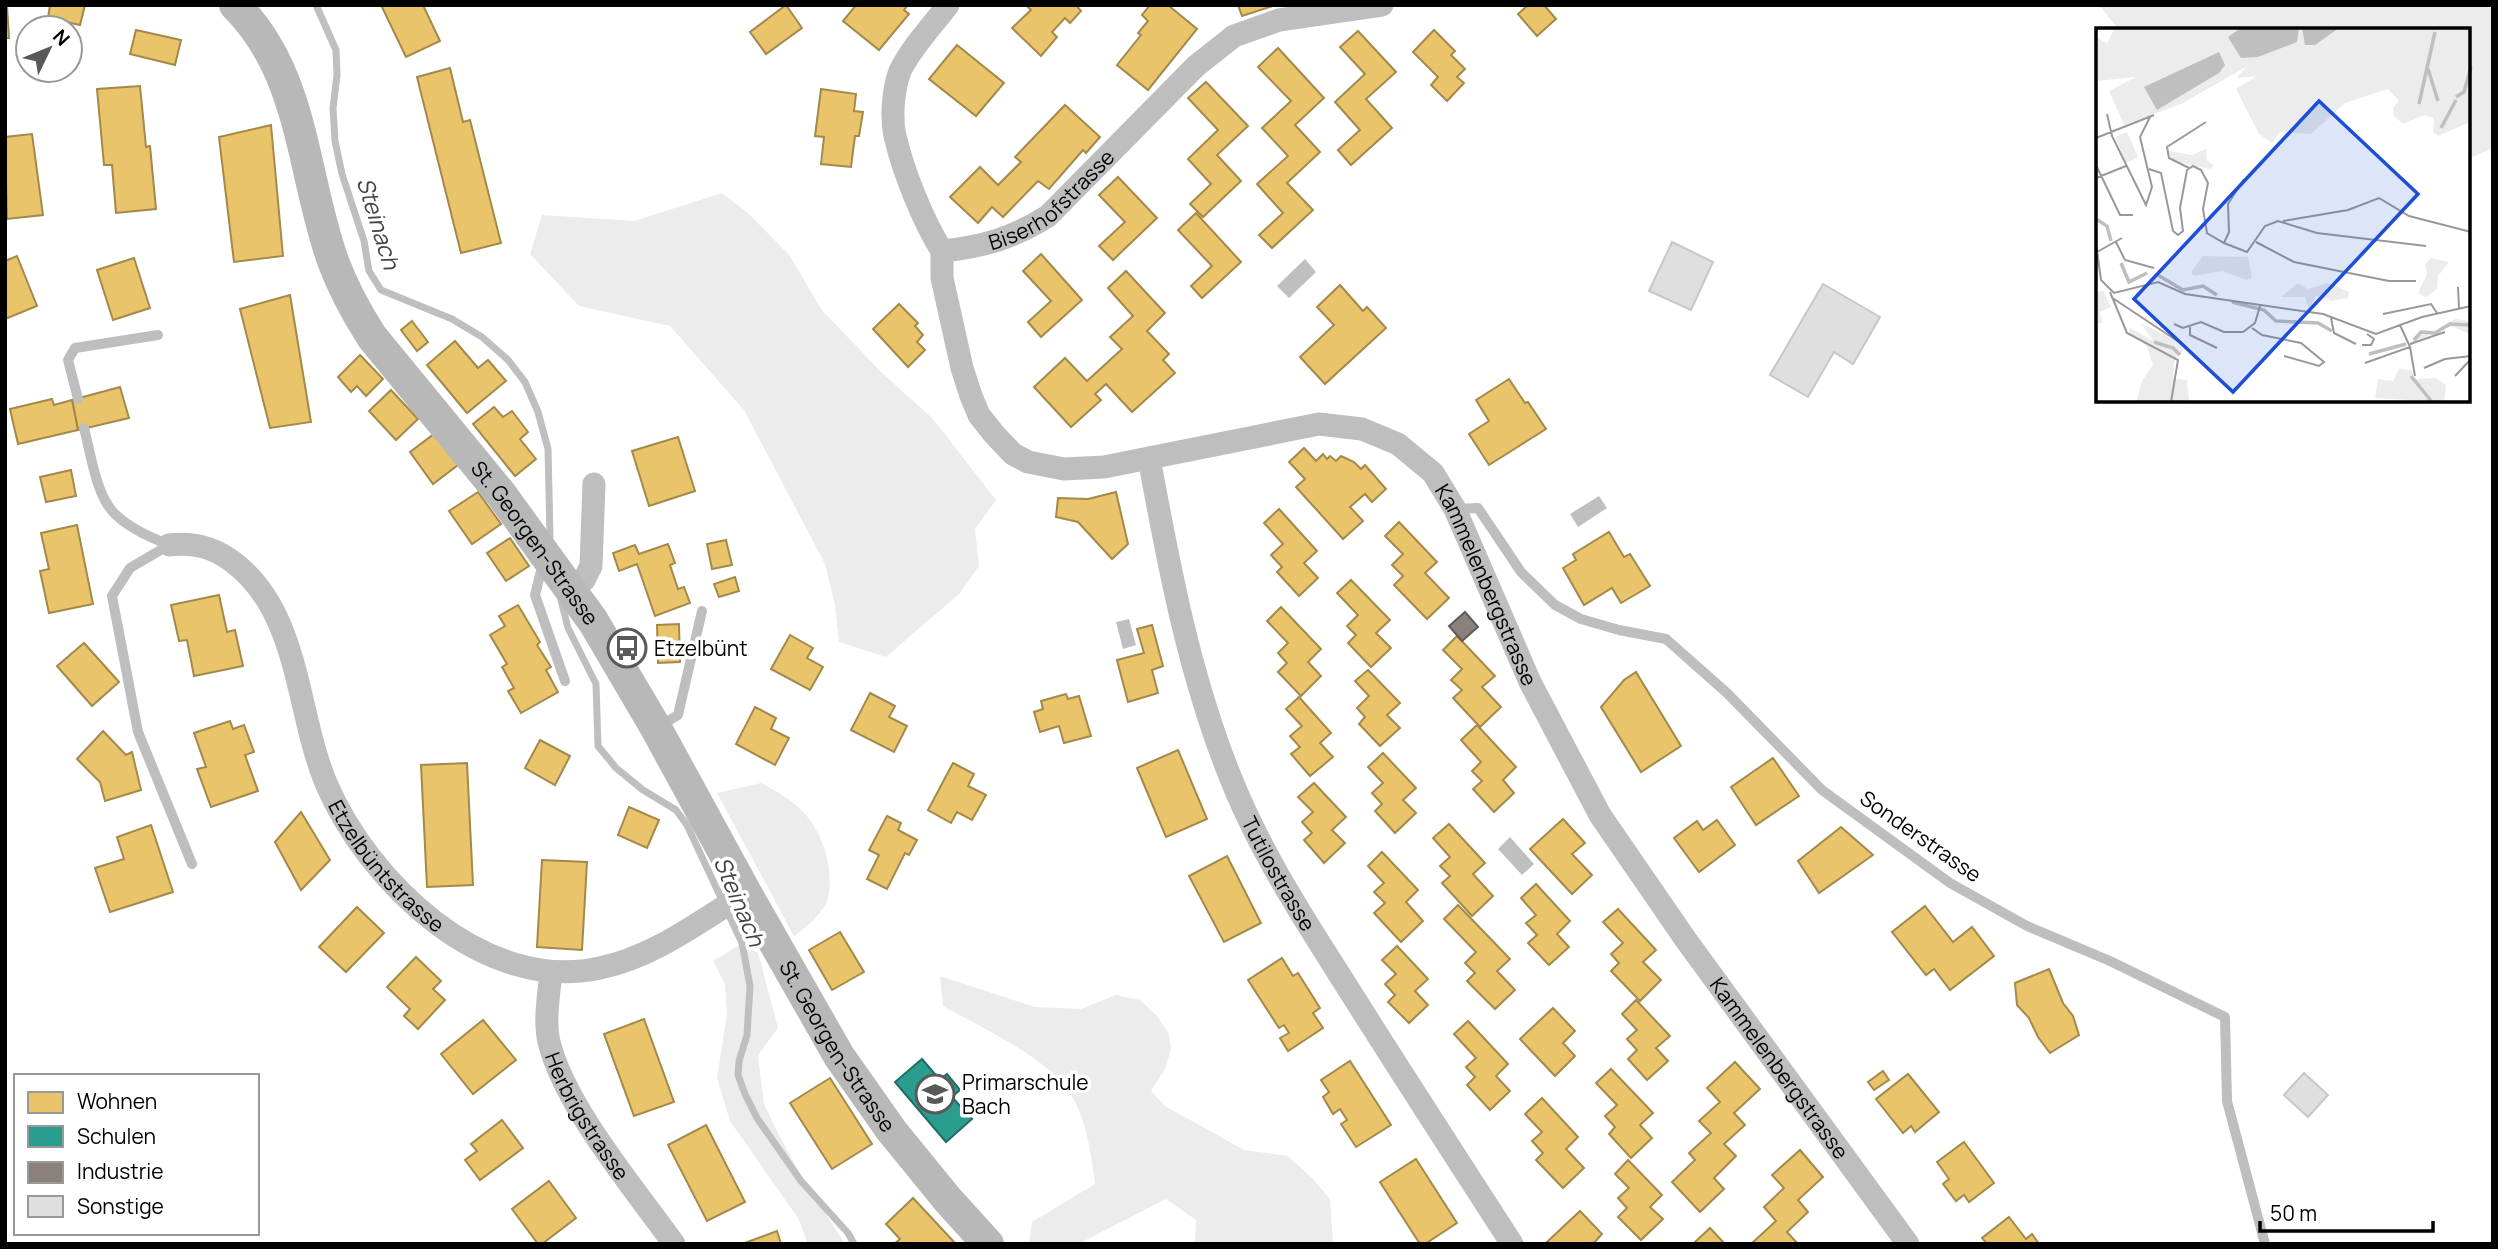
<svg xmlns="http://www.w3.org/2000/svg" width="2498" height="1249" font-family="Manrope,sans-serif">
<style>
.green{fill:#ececec}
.water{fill:#bfbfbf}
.homes{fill:#e9c46a;stroke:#a3894a;stroke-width:2}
.schools{fill:#2a9d8f;stroke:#1d6e64;stroke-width:2}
.industry{fill:#8a817c;stroke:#615a57;stroke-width:2}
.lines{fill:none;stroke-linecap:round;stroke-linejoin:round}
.stream{stroke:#bfbfbf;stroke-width:7}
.building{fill:#dfdfdf;stroke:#c7c7c7;stroke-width:2}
.lane{stroke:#bebebe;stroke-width:10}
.street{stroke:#bebebe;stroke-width:23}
.secondary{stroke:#b8b8b8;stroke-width:32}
.labels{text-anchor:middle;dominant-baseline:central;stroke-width:7;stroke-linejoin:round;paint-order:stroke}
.street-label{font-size:21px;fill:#000;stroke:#fff}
.poi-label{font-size:21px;fill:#000;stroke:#fff;text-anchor:start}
.water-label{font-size:23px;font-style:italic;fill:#444;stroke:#fff}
.inset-river{fill:none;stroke:#bfbfbf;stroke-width:3.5}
.inset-road{fill:none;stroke:#999;stroke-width:2}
.view{fill:#1d4ed8;fill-opacity:0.15;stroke:#1d4ed8;stroke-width:3.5}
.inset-edge{fill:none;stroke:#000;stroke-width:3.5}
</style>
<rect width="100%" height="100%" fill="#fff"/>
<g class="green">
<polygon points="2099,5 2493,5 2493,148 2468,159 2468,30 2119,30"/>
<polygon points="722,193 748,213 790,256 821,309 881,372 933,419 996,500 975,529 979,566 960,593 886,657 839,642 835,605 825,564 744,410 670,326 579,306 530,254 542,215 634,221"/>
<path d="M761 783C782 794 803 806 815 828 827 847 834 879 827 901 824 911 803 931 794 936L717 793Z"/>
<polygon points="741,944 758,953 778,1028 758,1055 764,1104 777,1131 800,1174 845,1244 808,1244 798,1218 730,1121 717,1078 727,1014 725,984 713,961"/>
<path d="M940 976 1035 1007 1081 1009 1116 995 1140 1000 1157 1016 1169 1034 1171 1049 1165 1069 1151 1091 1165 1106 1244 1150 1288 1156 1313 1179 1330 1199 1333 1244H1195L1196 1220 1166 1199 1078 1244H1029L1032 1222 1095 1184C1091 1154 1087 1121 1071 1095 1048 1057 981 1028 943 1006Z"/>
</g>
<g class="water">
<polygon points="1305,259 1316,272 1289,298 1277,286"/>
<polygon points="1599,496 1607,508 1578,527 1570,514"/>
<polygon points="1129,619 1136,645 1123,649 1116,622"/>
<polygon points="1510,837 1534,864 1522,875 1498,849"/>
</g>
<g class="homes">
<polygon points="50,5 85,5 80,25 48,18"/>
<polygon points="381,5 423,5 440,41 406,57"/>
<polygon points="786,5 802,28 766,54 750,32"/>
<polygon points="856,5 908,5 904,10 909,14 879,50 843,21"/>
<polygon points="1026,5 1076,5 1081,11 1070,23 1065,18 1052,32 1057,37 1041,56 1012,28 1031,10"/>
<polygon points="1150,5 1168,5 1197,29 1148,90 1117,65 1141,35 1138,33 1148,21 1142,15"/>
<polygon points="1238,5 1276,5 1242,16"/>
<polygon points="1528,5 1544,5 1556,19 1537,36 1518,14"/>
<polygon points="5,6 7,6 9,38 5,38"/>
<polygon points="136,30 181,40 175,65 130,54"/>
<polygon points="1434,30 1455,51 1451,55 1465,69 1457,77 1464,83 1447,101 1431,85 1438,77 1413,52"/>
<polygon points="1358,31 1396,72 1366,99 1392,128 1351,165 1338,150 1360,130 1335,102 1365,74 1340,47"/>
<polygon points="957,45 1004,83 976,116 929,79"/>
<polygon points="1278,48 1324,98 1295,125 1320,152 1287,183 1313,210 1272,248 1259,235 1283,213 1257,184 1288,156 1262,128 1291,101 1258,67"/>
<polygon points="450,68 463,122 470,120 501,243 461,253 417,77"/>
<polygon points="1206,82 1248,126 1217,155 1241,181 1203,217 1190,204 1211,184 1188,159 1218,130 1188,98"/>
<polygon points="140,86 146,147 150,146 156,209 116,213 112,165 104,165 97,89"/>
<polygon points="821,89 856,94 854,111 863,112 859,136 855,136 851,167 821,164 824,137 815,136"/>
<polygon points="1065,105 1100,137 1086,153 1083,150 1049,189 1038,181 1003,217 992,207 978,223 950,197 980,167 998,185 1021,162 1015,157"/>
<polygon points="271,125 283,256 234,262 219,137"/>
<polygon points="32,134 43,215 7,219 5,137"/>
<polygon points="1118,177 1157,218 1113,260 1099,246 1125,222 1099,195"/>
<polygon points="1196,213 1241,262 1202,298 1191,286 1212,266 1178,230"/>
<polygon points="1041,254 1082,300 1041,337 1028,322 1051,301 1023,271"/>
<polygon points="17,256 37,306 5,319 5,261"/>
<polygon points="134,258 150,308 113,320 97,270"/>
<polygon points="1126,271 1165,313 1147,331 1169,354 1163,360 1175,373 1132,412 1106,384 1095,394 1101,400 1071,427 1034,387 1065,358 1087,381 1122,349 1110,337 1133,316 1108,288"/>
<polygon points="1340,285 1363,311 1367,307 1386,328 1325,384 1300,357 1334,325 1317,307"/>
<polygon points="290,295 311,422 270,428 240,309"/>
<polygon points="899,304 918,323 915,326 923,335 917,342 925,350 908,367 873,329"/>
<polygon points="412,321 428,342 417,351 401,330"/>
<polygon points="455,341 478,368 488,360 506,381 467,413 427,365"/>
<polygon points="360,355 383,379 366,396 357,386 351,392 338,377"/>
<polygon points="1509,379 1525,403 1528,402 1546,429 1489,465 1469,434 1489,421 1476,400"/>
<polygon points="120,387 129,418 78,430 72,400"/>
<polygon points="391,390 418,419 396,440 369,411"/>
<polygon points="52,399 54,405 72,400 78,430 18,444 10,409"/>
<polygon points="494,407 503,417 512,411 528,432 520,439 536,459 515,476 473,424"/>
<polygon points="434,434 458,465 433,484 410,452"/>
<polygon points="678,437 695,491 649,506 632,451"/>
<polygon points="1304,448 1316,461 1323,454 1327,459 1330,456 1336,461 1341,456 1354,462 1361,469 1365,465 1386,489 1372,502 1365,494 1350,507 1363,521 1343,539 1296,487 1305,479 1289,462"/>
<polygon points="71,470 76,496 46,502 40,477"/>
<polygon points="478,492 501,524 472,544 449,511"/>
<polygon points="1116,492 1128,544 1112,559 1078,522 1056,517 1058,498 1088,499"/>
<polygon points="1279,509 1317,551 1304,563 1318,578 1299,596 1277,572 1282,567 1271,555 1283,544 1264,523"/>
<polygon points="1399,522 1437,562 1425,573 1449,598 1427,619 1394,585 1403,576 1392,565 1403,554 1385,536"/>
<polygon points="77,525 93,604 49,613 40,571 49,569 41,533"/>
<polygon points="1609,532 1624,557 1630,554 1650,586 1621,603 1612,588 1584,605 1563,568 1576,560 1573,554"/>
<polygon points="510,538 529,566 506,581 487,553"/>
<polygon points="726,540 732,565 712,569 707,544"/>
<polygon points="668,544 675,563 670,565 678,589 684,587 690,603 655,616 637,564 619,571 613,553 635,545 639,554"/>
<polygon points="735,577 739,591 719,597 714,584"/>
<polygon points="1351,580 1390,620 1376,633 1391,648 1371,667 1348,643 1356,635 1347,626 1358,615 1337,593"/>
<polygon points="219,595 227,632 235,630 243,666 194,676 187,640 179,641 171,605"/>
<polygon points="518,605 540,642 537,645 551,667 546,670 558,692 521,713 508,691 514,688 502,667 507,664 490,635 505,626 499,616"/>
<polygon points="1281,607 1321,649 1308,662 1321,676 1301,696 1278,672 1287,663 1278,653 1288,643 1267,621"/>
<polygon points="679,624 680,662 658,663 657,625"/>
<polygon points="1152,625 1163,666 1152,670 1158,693 1128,702 1117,660 1144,653 1137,629"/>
<polygon points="790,635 813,648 807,658 823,667 810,690 771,669"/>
<polygon points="1457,636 1495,676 1482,687 1501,707 1480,727 1453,698 1462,690 1451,680 1462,669 1443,650"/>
<polygon points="84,643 119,682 92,706 57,666"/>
<polygon points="1368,670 1400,703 1387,715 1400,728 1380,746 1359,724 1365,717 1357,708 1369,696 1355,681"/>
<polygon points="1636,672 1681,746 1641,772 1601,707 1624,680"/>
<polygon points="870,693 895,706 889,717 907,726 894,752 851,730"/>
<polygon points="1066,694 1068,699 1079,696 1091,736 1064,743 1059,726 1040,732 1034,712 1043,709 1041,701"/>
<polygon points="1299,697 1331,733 1320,743 1333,757 1310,776 1291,754 1300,747 1290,736 1302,726 1286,709"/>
<polygon points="755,707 776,718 771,729 789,738 775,765 736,744"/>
<polygon points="230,721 233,729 244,725 254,752 245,755 258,791 211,807 197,769 206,767 194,733"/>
<polygon points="1477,725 1516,767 1503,780 1514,793 1494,812 1473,789 1482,781 1472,771 1481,762 1461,740"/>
<polygon points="103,731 126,755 132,752 141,790 105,801 100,782 77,759"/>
<polygon points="540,740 570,756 555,785 525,768"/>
<polygon points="1178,750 1207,819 1166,837 1137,768"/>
<polygon points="1383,753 1416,788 1403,800 1416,813 1395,833 1375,811 1382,804 1372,793 1383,783 1368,767"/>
<polygon points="1773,758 1799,796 1756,825 1731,787"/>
<polygon points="467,763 473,885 427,887 421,765"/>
<polygon points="953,763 974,774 968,786 986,795 972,820 957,812 951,823 928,810"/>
<polygon points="1314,783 1346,817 1332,830 1345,843 1324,863 1304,840 1312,833 1302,822 1313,812 1298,797"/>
<polygon points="629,807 659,820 647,848 618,835"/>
<polygon points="301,812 330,860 301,890 275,842"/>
<polygon points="887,816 901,823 898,830 917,840 909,855 905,853 887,889 867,879 879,855 869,850"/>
<polygon points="1563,819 1585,843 1572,854 1592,875 1572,894 1530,849"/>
<polygon points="1717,820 1735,845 1699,872 1674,838 1697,821 1703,830"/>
<polygon points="1449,824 1485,863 1473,874 1493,896 1472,916 1442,883 1450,876 1440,866 1450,857 1433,838"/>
<polygon points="151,825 173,892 110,912 95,868 124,859 117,837"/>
<polygon points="1841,827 1873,855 1819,893 1798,861"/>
<polygon points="1382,852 1418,890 1406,902 1423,921 1401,942 1374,913 1385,903 1374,892 1384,883 1368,866"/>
<polygon points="1227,856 1261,923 1224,942 1189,876"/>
<polygon points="542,860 587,862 582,950 537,947"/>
<polygon points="1536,884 1570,921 1557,934 1569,947 1549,965 1528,943 1537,935 1526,923 1536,915 1521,898"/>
<polygon points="1458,905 1510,959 1497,971 1515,990 1495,1009 1467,981 1475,973 1465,963 1476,952 1444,919"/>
<polygon points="1925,906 1953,942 1972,927 1994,956 1950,990 1934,969 1926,975 1892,932"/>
<polygon points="357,907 384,933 346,972 319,947"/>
<polygon points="1618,909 1656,950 1643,962 1661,980 1640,1001 1611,971 1619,963 1611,954 1623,943 1603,922"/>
<polygon points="840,932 864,972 832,990 809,950"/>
<polygon points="1397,946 1428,979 1415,991 1428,1005 1409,1023 1388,1002 1395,995 1385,984 1396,974 1382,960"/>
<polygon points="416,957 441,981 433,989 445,1000 418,1029 404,1016 410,1009 387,987"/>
<polygon points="1282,958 1293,976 1298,973 1320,1008 1313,1013 1323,1028 1288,1051 1280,1038 1289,1033 1284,1025 1279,1028 1248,980"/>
<polygon points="2049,969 2063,1003 2073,1016 2079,1035 2050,1053 2038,1037 2029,1018 2017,1005 2015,983"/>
<polygon points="1636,1000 1670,1036 1656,1048 1668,1061 1647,1080 1628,1059 1637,1050 1627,1039 1637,1030 1622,1014"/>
<polygon points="1553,1008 1575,1031 1563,1043 1575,1056 1555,1076 1520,1039"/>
<polygon points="644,1019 674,1102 634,1116 604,1034"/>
<polygon points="483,1020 516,1060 473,1094 441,1054"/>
<polygon points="1468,1021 1508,1064 1496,1076 1510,1091 1490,1110 1467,1085 1475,1077 1466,1067 1476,1058 1454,1034"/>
<polygon points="1350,1061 1391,1125 1356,1147 1341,1124 1347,1120 1340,1109 1333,1114 1323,1097 1329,1092 1321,1080"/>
<polygon points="1735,1062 1760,1089 1734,1113 1745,1125 1724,1144 1736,1156 1714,1178 1724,1189 1700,1212 1672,1182 1695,1160 1689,1153 1711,1133 1699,1121 1720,1102 1707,1088"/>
<polygon points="1611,1069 1653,1113 1640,1125 1652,1138 1631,1158 1609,1134 1615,1127 1605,1116 1617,1105 1596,1083"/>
<polygon points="1883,1071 1889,1080 1874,1090 1868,1082"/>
<polygon points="1908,1074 1939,1112 1915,1132 1911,1126 1903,1133 1876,1099"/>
<polygon points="830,1078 872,1144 832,1169 790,1103"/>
<polygon points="1542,1098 1578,1137 1566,1149 1584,1168 1563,1188 1536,1160 1543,1153 1532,1141 1542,1132 1525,1114"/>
<polygon points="502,1120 523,1148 480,1180 465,1160 477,1151 471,1144"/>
<polygon points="706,1125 745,1202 707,1221 668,1145"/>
<polygon points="1964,1142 1994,1183 1969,1202 1964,1195 1956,1201 1943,1184 1949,1179 1937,1162"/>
<polygon points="1800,1150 1823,1177 1798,1200 1808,1212 1787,1232 1798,1244 1751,1244 1776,1221 1764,1207 1784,1188 1772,1175"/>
<polygon points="1416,1159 1457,1223 1425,1244 1420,1244 1380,1182"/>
<polygon points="1628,1160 1662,1195 1650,1207 1663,1219 1641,1240 1618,1217 1627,1208 1618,1198 1629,1188 1615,1174"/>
<polygon points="549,1181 576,1218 542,1244 538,1244 512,1209"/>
<polygon points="913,1198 956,1244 894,1244 900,1239 886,1224"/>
<polygon points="1580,1211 1602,1234 1593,1244 1548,1244 1547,1242"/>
<polygon points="2009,1217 2026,1239 2032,1234 2039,1244 1987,1244 1982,1238"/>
<polygon points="1710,1228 1725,1244 1697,1244 1695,1242"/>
<polygon points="777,1231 781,1244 742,1244"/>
</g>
<polygon class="schools" points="922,1059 940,1080 947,1074 960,1090 952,1097 972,1119 946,1142 895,1082"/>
<polygon class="industry" points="1465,612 1478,627 1462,641 1449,626"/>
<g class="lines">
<g class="stream">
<polyline points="316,5 336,50 337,75 333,108 335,141 342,174 364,241 369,271 381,290 452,319 482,337 508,360 525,382 538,412 548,449 550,536"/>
<polyline points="561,600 568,628 596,684 598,746 616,768 643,790 676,810 687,825 742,943 750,986 747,1035 739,1061 738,1075 745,1094 757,1118 801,1181 848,1233 854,1244"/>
</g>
</g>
<g class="building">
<polygon points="1672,242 1713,262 1691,310 1649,291"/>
<polygon points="1823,284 1880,317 1853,364 1834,352 1808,397 1770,375"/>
<polygon points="2304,1073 2328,1095 2308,1117 2284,1095"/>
</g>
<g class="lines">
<g class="lane">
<polyline points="78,399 68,360 75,348 158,335"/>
<path d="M84 428C91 454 96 497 116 515 131 529 150 537 169 545"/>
<polyline points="1455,509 1478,508 1521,572 1555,605 1581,619 1619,630 1666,639 1727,693 1822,790 1950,883 2027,926 2110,961 2225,1017 2227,1101 2265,1244"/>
<polyline points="169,545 130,568 112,596 138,732 192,864"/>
<polyline points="543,563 535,595 565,681"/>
<polyline points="658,727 678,715 702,611"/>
</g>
<g class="street">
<path id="s1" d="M948 5C932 26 911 48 900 71 893 89 891 118 895 136 903 171 923 221 942 251 983 247 1013 238 1048 216L1196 66 1234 36 1279 20 1382 5"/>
<path id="s2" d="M942 251V278L962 368 971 396 979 415 994 434 1013 454 1028 462 1064 469 1104 467 1319 424 1362 429 1398 444 1433 473 1455 509 1530 682 1600 815 1686 940 1908 1244"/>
<path id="s3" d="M1149 458C1169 567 1190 679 1232 781 1261 853 1304 919 1346 985 1400 1071 1456 1157 1512 1244"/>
<path id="s4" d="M169 545C193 542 213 547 233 562 300 612 296 711 326 783 368 882 484 994 600 968 654 957 700 921 746 893"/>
<polyline points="570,590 584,580 591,566 594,484"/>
<path id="s5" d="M551 972C549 994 544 1020 549 1042 565 1107 635 1189 674 1244"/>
</g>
<path class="secondary" id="s6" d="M235 5C304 73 302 174 333 261 343 288 356 312 372 337L501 494 593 621 656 728 746 893 839 1056 891 1130 948 1200 988 1244"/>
</g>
<defs>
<symbol id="bus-ring" viewBox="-11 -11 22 22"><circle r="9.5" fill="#fff" stroke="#595959" stroke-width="1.5"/><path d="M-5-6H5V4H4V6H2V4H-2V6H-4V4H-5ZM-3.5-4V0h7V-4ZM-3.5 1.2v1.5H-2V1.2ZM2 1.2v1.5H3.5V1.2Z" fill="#595959"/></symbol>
<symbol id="school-ring" viewBox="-11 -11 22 22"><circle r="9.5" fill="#fff" stroke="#595959" stroke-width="1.5"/><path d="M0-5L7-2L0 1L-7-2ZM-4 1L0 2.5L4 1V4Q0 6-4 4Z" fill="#595959"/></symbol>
</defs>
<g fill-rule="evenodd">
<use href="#bus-ring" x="605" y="626" width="44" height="44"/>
<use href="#school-ring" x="913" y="1072" width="44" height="44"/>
</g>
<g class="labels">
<g class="street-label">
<text stroke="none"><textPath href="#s1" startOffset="397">Biserhofstrasse</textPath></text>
<text stroke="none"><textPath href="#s6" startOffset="626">St. Georgen-Strasse</textPath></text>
<text stroke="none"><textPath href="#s2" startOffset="786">Kammelenbergstrasse</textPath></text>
<text transform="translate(1921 836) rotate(35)">Sonderstrasse</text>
<text stroke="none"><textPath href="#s4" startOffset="416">Etzelbüntstrasse</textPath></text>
<text stroke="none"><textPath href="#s3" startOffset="438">Tutilostrasse</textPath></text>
<text stroke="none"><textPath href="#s6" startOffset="1214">St. Georgen-Strasse</textPath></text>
<text stroke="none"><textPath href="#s2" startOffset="1353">Kammelenbergstrasse</textPath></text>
<text stroke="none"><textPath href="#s5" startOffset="154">Herbrigstrasse</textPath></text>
</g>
<g class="poi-label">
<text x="654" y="648">Etzelbünt</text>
<text x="962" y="1082">Primarschule<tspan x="962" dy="24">Bach</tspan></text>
</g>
<g class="water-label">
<text transform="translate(379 223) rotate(73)">Steinach</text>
<text transform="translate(740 901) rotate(67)">Steinach</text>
</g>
</g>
<g transform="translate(2096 28)">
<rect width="374" height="374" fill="#fff"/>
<path d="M19 0H374V94L342 108 337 104 338 90 328 87 307 96 298 88 297 80 303 73 292 61 249 75 215 106 184 104 176 115 163 106 140 61 161 48 141 50 150 39 85 76 28 97 13 63 40 49 0 53V9L11 15ZM31 104 42 129 30 135 19 109ZM110 121 111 133 118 137 114 141 77 133 72 123 96 127ZM107 228 152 229 156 250 151 252 126 243 98 248 95 244ZM335 230 353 234 342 248 341 261 330 269 322 265 331 246 329 236ZM202 255 212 261 232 255 253 264 252 270 236 273 220 268 213 282 209 269H185ZM7 262 15 279 3 284 7 294 0 297V265ZM359 291 374 293V306L355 298 315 315 326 302 339 303ZM45 295 84 315 87 324 79 330 77 351 91 352 93 374H40L46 353 57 337 51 318 33 304 34 300 57 313ZM303 341 315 342 319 351 340 350 350 357 348 374 279 370 282 351 297 353Z" fill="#ececec"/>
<path d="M145 0H203L201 14 162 29 145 30 132 9ZM206 0H243L219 17H209ZM123 24 129 37 123 45 61 82 48 59Z" fill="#bfbfbf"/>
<path class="inset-river" d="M332 41 342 73M360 69 368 64 375 39M323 76 339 4M345 100 360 72M0 191 11 198 15 213M25 235 33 254 51 245M60 246 87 262 107 258 121 267M136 274 168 282 180 293 222 295 236 303M318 312 325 304 339 305 354 296 375 297M58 314 77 320 84 327M273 326 310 316M315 348 336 374"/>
<path class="inset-road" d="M11 86 16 108 50 177 56 159 44 109 54 89M0 110 58 87M0 137 24 187H37M93 140 73 130 71 119 110 94M53 141 65 145 77 203 82 207 87 203 84 180 91 142 97 138 105 142 112 155 107 181 111 205 128 215 133 204 132 176 148 151M0 150 30 138M187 193 252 182 283 170 313 188 375 204M20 214 29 232 58 240M160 214 198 234 293 253H320M0 215 5 252 18 265 62 254 89 266 227 286 280 306 326 289 375 278M128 215 151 224 169 198 182 193 221 205 330 218M1 224 26 210M362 259 363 280M14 264 31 305 82 332 75 374M15 269 89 318M287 286 335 276 341 285M235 290 238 305 260 316M78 296 87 300 105 294 128 304H147L159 295 164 278M94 299V307L121 320M156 300 166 307 205 315 228 334 223 338 188 328M314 316 349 304M266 317H275L278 311 271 306M314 319 319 348M269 335 314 319 304 297M328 340 349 331 375 328M359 348 375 331"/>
<path class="view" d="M223 73 322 166 137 364 38 271Z"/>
<rect width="374" height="374" class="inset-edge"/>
</g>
<rect width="2498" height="1249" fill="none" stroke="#000000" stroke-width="14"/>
<rect x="14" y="1074" width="245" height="161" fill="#ffffff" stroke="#999999" stroke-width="2"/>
<rect x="28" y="1092" width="35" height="21" fill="#e9c46a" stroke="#999999" stroke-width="2"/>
<text x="77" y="1109" font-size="21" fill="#000000">Wohnen</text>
<rect x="28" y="1126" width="35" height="21" fill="#2a9d8f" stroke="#999999" stroke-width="2"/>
<text x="77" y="1144" font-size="21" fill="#000000">Schulen</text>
<rect x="28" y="1162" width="35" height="21" fill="#8a817c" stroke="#999999" stroke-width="2"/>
<text x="77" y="1179" font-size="21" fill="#000000">Industrie</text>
<rect x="28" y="1196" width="35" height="21" fill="#dfdfdf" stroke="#999999" stroke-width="2"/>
<text x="77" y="1214" font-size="21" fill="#000000">Sonstige</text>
<g transform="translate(49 49) rotate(47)"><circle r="33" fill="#ffffff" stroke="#999999" stroke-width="2"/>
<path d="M0-5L12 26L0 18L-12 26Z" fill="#595959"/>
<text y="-10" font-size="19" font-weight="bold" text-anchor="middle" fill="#000000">N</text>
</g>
<path d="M2260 1221v10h173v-10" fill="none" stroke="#000000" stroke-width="3.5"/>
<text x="2270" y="1221" font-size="21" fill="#000000" stroke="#ffffff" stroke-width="5" paint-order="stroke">50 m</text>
</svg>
